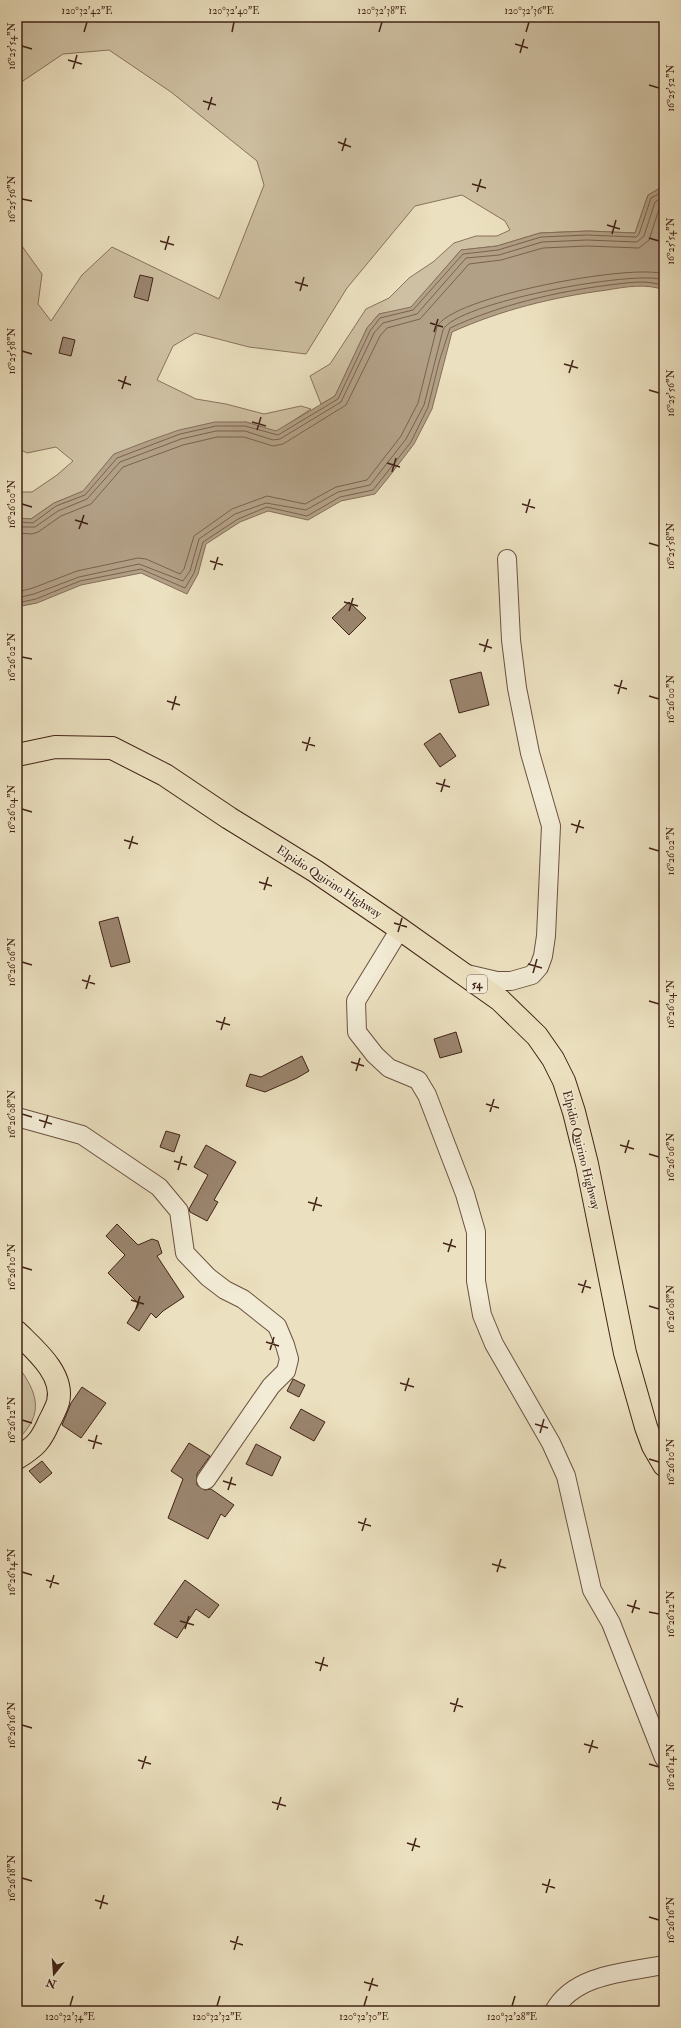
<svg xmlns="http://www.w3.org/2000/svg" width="681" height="2028" font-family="'IM FELL Double Pica',serif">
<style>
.green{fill:#cec0a2;stroke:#88725c}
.water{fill:#b2a086;stroke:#856e5a}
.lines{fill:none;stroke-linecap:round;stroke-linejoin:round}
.shore{stroke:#7a624e;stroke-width:1}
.building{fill:#9a856e;stroke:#422317}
.minor-casing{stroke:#6c5241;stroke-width:20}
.primary-casing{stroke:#422317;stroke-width:24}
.trunk-casing{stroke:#422317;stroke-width:24}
.minor{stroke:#f2ebd5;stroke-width:18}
.primary{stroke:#ebe0bf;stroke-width:22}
.trunk{stroke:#ebe0bf;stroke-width:22}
.ticks{fill:none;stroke:#422317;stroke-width:1.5}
.labels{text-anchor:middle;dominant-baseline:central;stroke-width:3;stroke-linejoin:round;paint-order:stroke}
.shield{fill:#f2ebd5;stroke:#775f50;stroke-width:1}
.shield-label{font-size:11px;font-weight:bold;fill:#422317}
.street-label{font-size:12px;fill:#422317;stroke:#f2ebd5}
.neatline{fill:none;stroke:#422317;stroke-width:1.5}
.ticks-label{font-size:10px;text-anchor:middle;fill:#422317}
</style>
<rect width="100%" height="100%" fill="#ebe0bf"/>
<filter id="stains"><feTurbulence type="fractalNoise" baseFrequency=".005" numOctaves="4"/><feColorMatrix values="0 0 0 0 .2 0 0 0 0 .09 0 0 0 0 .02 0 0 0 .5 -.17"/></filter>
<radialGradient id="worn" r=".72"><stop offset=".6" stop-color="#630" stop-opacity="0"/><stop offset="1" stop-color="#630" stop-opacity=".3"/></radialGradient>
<g class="green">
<polygon points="17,17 664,17 664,186 648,195 635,233 588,231 540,233 497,246 461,250 411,308 379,314 367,328 335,396 321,404 310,376 330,364 366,309 389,298 409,278 433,262 454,243 476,236 497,236 510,230 505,221 462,195 415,206 347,288 306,354 249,347 195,333 173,346 157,380 196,399 226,404 264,414 301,406 311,409 276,432 246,422 114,454 83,492 54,503 31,519 17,518 17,492 32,492 57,475 73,461 56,447 27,453 17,448 17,242 19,242 42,274 38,304 51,321 82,275 112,247 219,299 264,185 257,161 171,92 109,50 63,54 17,85"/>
<path d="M17 1365C38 1393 45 1414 17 1440Z"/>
</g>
<path class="water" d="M664 186V290C646 283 625 287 607 290 553 297 501 310 452 332L432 409 414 444 388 478 375 494 341 501 308 520 268 511 240 522 206 544 198 574 187 594 141 573 81 585 37 603 17 607V518L31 519 54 503 83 491 114 454 148 441 179 430 215 422H246L276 431 335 396 367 328 379 314 411 307 461 250 497 246 540 233 588 231 635 233 648 195Z"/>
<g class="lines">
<g class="shore">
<polyline points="17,522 33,523 56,506 85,495 117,458 180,434 216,426 245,426 278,435 338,399 370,331 380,318 413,310 463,254 498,250 541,237 587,235 636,237 639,234 651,198 664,191"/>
<polyline points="17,527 35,527 58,511 87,499 120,462 181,439 216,431 245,431 273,440 280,439 341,402 374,333 383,323 417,314 466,258 499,255 542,242 587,240 637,242 644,236 655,202 664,196"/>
<polyline points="17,533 32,534 38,532 61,516 91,504 123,467 183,445 217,437 244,437 273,446 283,444 346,405 380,336 387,328 420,319 469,264 501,260 543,248 587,246 639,248 649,240 660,206 664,203"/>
<path d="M17 592 33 588 77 571 138 558 146 559 180 574 184 569 194 536 232 509 267 496 305 504 336 487 367 480 401 436 418 403 437 327C450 297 632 263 664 274"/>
<path d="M17 598 34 594 79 577 139 564 183 581 190 571 199 539 235 514 266 503 306 510 338 492 370 485 406 439 424 405 443 330C455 303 636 269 664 280"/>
<path d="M17 603 36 599 80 581 141 569 185 588 194 573 203 542 238 519 267 507 307 516 340 497 373 490 411 442 428 407 439 362 450 328C500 305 554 292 609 285 627 283 647 279 664 286"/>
</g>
</g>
<g class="building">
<polygon points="140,275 153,278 148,301 134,297"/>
<polygon points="63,337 75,340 71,356 59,353"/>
<polygon points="349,602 366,618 349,635 332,618"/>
<polygon points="481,672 489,705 459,713 450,680"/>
<polygon points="440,733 456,756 440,767 424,744"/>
<polygon points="118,917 130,962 111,967 99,922"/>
<polygon points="456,1032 462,1052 440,1058 434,1039"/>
<polygon points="302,1056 309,1071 297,1078 265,1092 246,1086 250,1074 261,1077"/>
<polygon points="166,1131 180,1135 174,1152 160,1147"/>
<polygon points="206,1145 236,1162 214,1200 218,1202 207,1221 190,1212 189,1209 208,1175 194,1167"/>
<polygon points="117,1224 138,1245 152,1239 158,1241 162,1253 157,1256 184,1297 163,1311 156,1318 151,1313 139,1331 127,1323 139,1304 108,1273 125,1255 106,1236"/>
<polygon points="293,1379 305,1385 299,1397 287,1391"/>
<polygon points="82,1387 106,1403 81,1438 62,1425 71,1403"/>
<polygon points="301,1409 325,1422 314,1441 290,1428"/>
<polygon points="189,1443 210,1456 197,1474 197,1485 205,1490 211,1489 234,1505 225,1517 221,1514 208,1539 168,1518 183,1479 171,1471"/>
<polygon points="256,1444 281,1457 272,1476 246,1464"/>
<polygon points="42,1461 52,1473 40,1483 29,1471"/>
<polygon points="185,1580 219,1605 209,1618 196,1609 177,1638 154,1624"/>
</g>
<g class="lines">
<defs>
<g id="minor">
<polyline points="400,929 356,1001 357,1032 375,1055 389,1068 418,1080 427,1095 465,1194 476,1232 476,1281 482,1315 494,1344 551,1443 566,1476 592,1590 611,1623 664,1758"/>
<polyline points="467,974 497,981 511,981 532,975 539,967 543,956 546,936 551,826 530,753 517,688 511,640 507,559"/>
<polyline points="17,1117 82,1135 159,1187 179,1211 185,1253 208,1277 225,1290 243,1299 277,1326 285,1345 289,1359 286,1371 271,1386 206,1480"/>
<path d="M554 2011C574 1974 627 1972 664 1965"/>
</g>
<path id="primary" d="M17 1332C34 1349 65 1374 58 1402 56 1409 52 1416 49 1422 41 1441 35 1447 17 1458"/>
<polyline id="trunk" points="17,755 55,747 112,748 165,775 229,818 315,871 400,929 500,1000 537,1036 553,1059 564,1081 574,1112 587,1164 625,1353 646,1427 653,1446 664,1465"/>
</defs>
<use href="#minor" class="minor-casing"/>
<use href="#primary" class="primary-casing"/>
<use href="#trunk" class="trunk-casing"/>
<use href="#minor" class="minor"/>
<use href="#primary" class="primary"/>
<use href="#trunk" class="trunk"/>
</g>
<path class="ticks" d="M84 32 87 22M232 32 234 22M379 32 382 22M526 32 529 22M515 44 528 48M22 46 32 49M520 53 524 39M68 60 82 64M73 69 77 55M649 85 659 88M203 101 216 105M208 110 212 97M338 142 351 147M342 151 346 138M472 184 486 188M477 192 481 179M22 199 32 201M607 225 620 229M612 234 616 220M649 238 659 241M160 241 174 245M165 250 169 236M295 282 308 286M300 291 304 277M430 323 443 327M434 332 438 319M22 351 32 354M564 364 578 368M569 373 573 360M118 380 131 385M122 389 126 376M649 390 659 393M252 422 266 426M257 430 261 417M387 463 400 467M392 472 396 458M22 504 32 507M522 504 535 508M526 513 530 499M75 520 88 524M79 529 84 515M649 543 659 546M210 561 223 565M214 570 218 557M344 602 358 606M349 611 353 598M479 644 492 648M484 652 488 639M22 657 32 659M614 685 627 689M618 694 622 680M649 696 659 699M167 701 180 705M172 710 176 696M302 742 315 746M306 751 310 737M436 783 450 787M441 792 445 779M22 809 32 812M571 824 584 828M576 833 580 820M124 840 138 844M649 848 659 851M129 849 133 836M259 882 272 886M264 890 268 877M394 923 407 927M398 932 402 918M22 962 32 965M528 964 542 968M533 973 537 959M82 980 95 984M86 989 90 975M649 1001 659 1004M216 1021 230 1025M221 1030 225 1017M351 1062 364 1066M356 1071 360 1058M486 1104 499 1108M490 1112 494 1099M22 1114 32 1117M39 1120 52 1124M44 1128 48 1115M620 1145 634 1149M625 1153 629 1140M649 1154 659 1157M174 1161 187 1165M178 1170 182 1156M308 1202 322 1206M313 1211 317 1197M443 1243 456 1247M448 1252 452 1239M22 1267 32 1270M578 1284 591 1288M582 1293 586 1280M131 1300 144 1304M649 1306 659 1309M136 1309 140 1296M266 1342 279 1346M270 1350 274 1337M400 1383 414 1387M405 1391 409 1378M22 1420 32 1423M535 1424 548 1428M540 1433 544 1419M88 1440 102 1444M93 1449 97 1435M649 1459 659 1462M223 1481 236 1485M228 1490 232 1477M358 1522 371 1526M362 1531 366 1518M492 1564 506 1568M22 1572 32 1575M497 1572 501 1559M46 1580 59 1584M50 1588 54 1575M627 1605 640 1609M649 1612 659 1614M632 1613 636 1600M180 1621 194 1625M185 1629 189 1616M315 1662 328 1666M320 1671 324 1657M450 1703 463 1707M454 1712 458 1698M22 1725 32 1728M584 1744 598 1748M589 1753 593 1740M138 1760 151 1764M649 1764 659 1767M142 1769 146 1756M272 1802 286 1806M277 1810 281 1797M407 1843 420 1847M412 1851 416 1838M22 1878 32 1881M542 1884 555 1888M546 1893 550 1879M95 1900 108 1904M100 1909 104 1895M649 1917 659 1920M230 1941 243 1945M234 1950 238 1936M364 1982 378 1986M369 1991 373 1978M70 2006 73 1996M217 2006 220 1996M364 2006 367 1996M512 2006 515 1996"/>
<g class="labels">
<rect class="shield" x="467" y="975" width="20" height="18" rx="3"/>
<g class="shield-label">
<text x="477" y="984">54</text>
</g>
<g class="street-label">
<text transform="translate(329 882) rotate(33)">Elpidio Quirino Highway</text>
<text transform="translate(581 1150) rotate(76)">Elpidio Quirino Highway</text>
</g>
</g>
<rect width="681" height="2028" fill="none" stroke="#ebe0bf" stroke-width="44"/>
<g transform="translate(54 1974) rotate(197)" stroke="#f2ebd5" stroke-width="3" paint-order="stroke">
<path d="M0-3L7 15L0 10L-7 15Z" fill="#422317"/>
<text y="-6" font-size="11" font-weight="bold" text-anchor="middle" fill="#422317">N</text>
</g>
<rect x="22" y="22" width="637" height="1984" class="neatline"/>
<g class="ticks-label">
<text x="87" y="14">120°32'42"E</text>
<text x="234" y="14">120°32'40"E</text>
<text x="382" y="14">120°32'38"E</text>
<text x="529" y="14">120°32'36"E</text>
<text transform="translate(11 46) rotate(-90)" y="4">16°25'54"N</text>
<text transform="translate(670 88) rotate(-90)" y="4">16°25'52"N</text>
<text transform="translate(11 199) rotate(-90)" y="4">16°25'56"N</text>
<text transform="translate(670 241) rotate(-90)" y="4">16°25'54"N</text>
<text transform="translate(11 351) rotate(-90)" y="4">16°25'58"N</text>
<text transform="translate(670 393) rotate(-90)" y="4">16°25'56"N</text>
<text transform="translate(11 504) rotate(-90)" y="4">16°26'00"N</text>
<text transform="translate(670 546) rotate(-90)" y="4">16°25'58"N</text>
<text transform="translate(11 657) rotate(-90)" y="4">16°26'02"N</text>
<text transform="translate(670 699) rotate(-90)" y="4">16°26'00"N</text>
<text transform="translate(11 809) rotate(-90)" y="4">16°26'04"N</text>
<text transform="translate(670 851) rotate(-90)" y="4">16°26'02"N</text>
<text transform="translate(11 962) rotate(-90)" y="4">16°26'06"N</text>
<text transform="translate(670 1004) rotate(-90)" y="4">16°26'04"N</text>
<text transform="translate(11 1114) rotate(-90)" y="4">16°26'08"N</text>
<text transform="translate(670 1157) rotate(-90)" y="4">16°26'06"N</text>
<text transform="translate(11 1267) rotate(-90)" y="4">16°26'10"N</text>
<text transform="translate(670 1309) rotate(-90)" y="4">16°26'08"N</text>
<text transform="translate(11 1420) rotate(-90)" y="4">16°26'12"N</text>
<text transform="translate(670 1462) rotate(-90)" y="4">16°26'10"N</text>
<text transform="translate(11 1572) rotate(-90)" y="4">16°26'14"N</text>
<text transform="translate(670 1614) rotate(-90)" y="4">16°26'12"N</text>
<text transform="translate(11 1725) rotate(-90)" y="4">16°26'16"N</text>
<text transform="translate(670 1767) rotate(-90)" y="4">16°26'14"N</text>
<text transform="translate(11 1878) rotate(-90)" y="4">16°26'18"N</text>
<text transform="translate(670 1920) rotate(-90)" y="4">16°26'16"N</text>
<text x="70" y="2020">120°32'34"E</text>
<text x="217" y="2020">120°32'32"E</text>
<text x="364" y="2020">120°32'30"E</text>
<text x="512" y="2020">120°32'28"E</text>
</g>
<rect width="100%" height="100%" filter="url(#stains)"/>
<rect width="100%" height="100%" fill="url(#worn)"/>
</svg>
